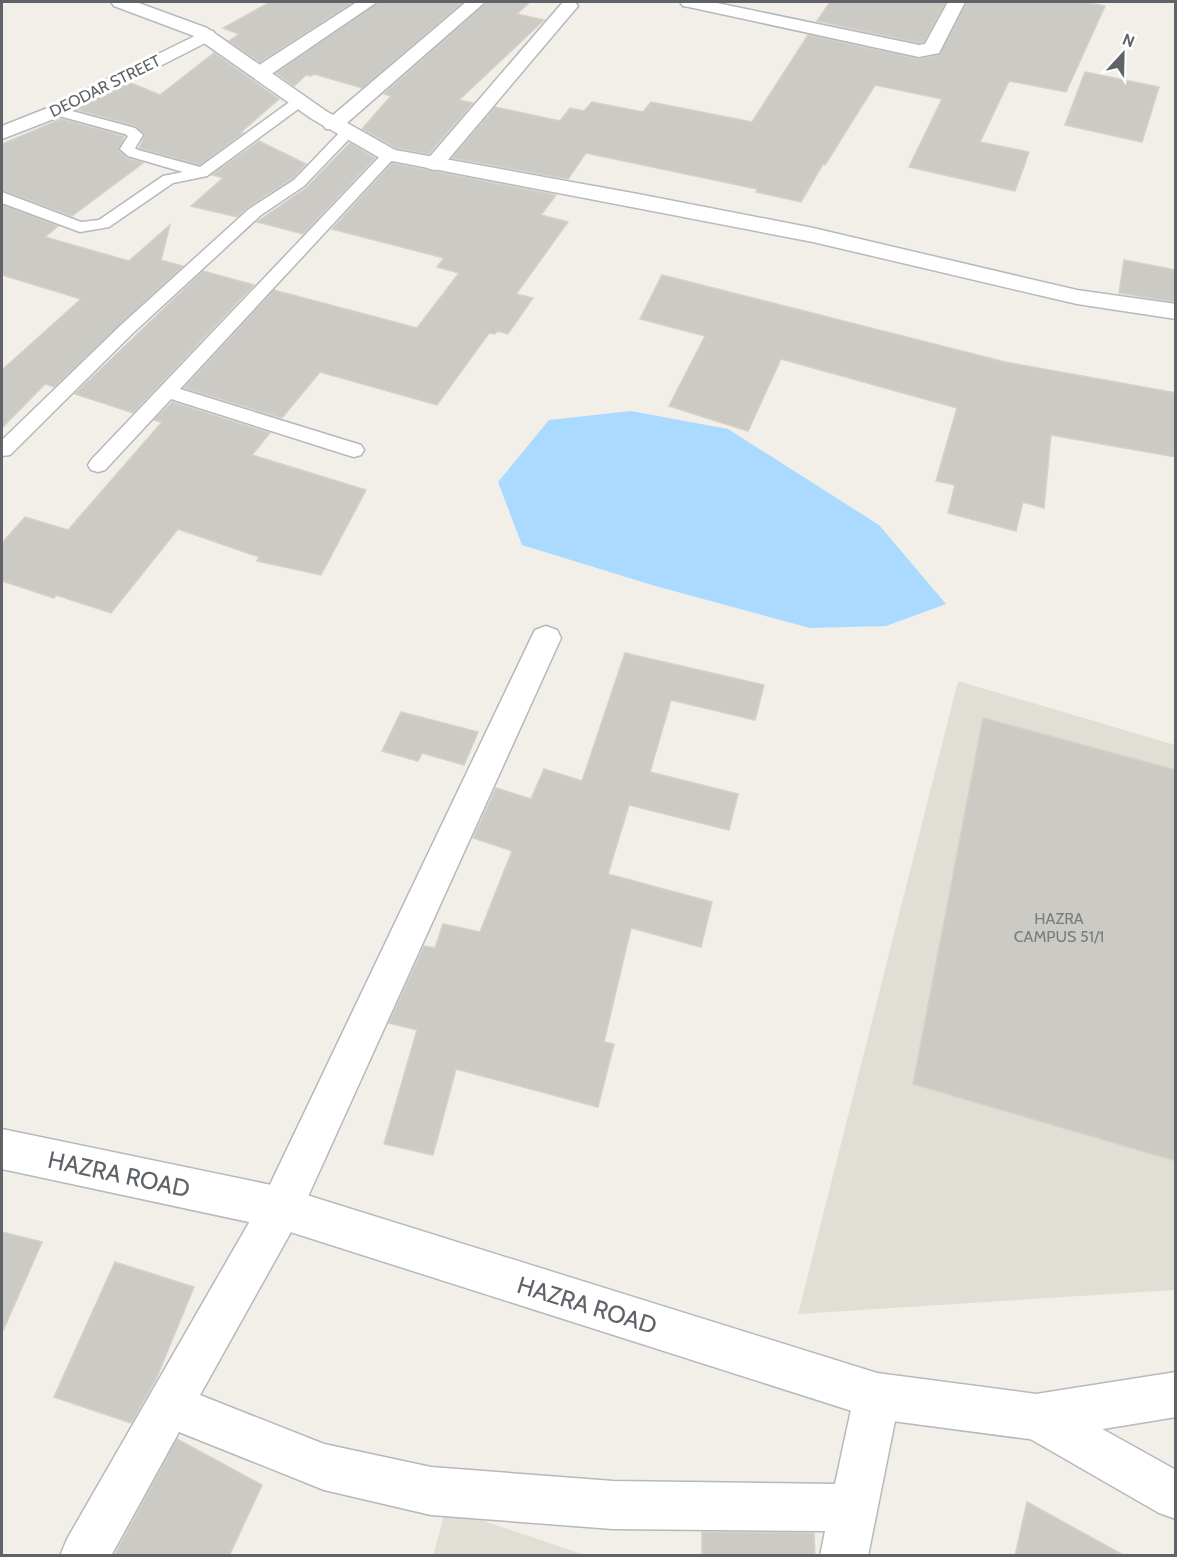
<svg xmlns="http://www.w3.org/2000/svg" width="1177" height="1557" font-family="Cabin,sans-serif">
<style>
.education{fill:#e1ded6}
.water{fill:#aadaff}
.building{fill:#cccac5;stroke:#d6d1c6;stroke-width:1.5}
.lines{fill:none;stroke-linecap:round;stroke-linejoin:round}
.lane-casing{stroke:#b5b8bc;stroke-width:3}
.street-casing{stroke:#b5b8bc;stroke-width:3}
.secondary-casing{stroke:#b6babf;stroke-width:3}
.lane{fill:#fff;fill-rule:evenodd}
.street{fill:#fff;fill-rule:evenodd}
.secondary{fill:#fff;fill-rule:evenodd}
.labels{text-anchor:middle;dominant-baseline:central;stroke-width:6;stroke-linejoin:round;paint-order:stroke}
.far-street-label{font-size:16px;fill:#5f6368;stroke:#fff}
.number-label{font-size:16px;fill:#7a7d7f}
.near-street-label{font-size:24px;fill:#5f6368;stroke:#fff}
</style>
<rect width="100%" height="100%" fill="#f1efe8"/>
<g class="education">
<polygon points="958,681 1175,745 1175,1290 798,1314"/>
<polygon points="446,1508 585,1555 433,1556"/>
</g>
<polygon class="water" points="631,411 728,429 879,525 946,604 886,626 810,628 652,585 522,545 498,482 549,420"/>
<g class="building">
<polygon points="270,2 354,2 260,62 229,41 239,34 223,28"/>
<polygon points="379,2 463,2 362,88 314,74 311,76 306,75 294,86 276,73"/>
<polygon points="487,2 530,2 517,14 544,20 459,100 473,103 429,154 396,148 362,129 391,96 384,94"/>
<polygon points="830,2 946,2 924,42 919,43 817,21"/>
<polygon points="967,2 1084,2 1105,6 1066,92 1009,81 980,142 1029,152 1015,191 909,167 942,99 875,85 825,165 823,164 801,202 756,192 757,189 586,153 568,179 452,158 495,107 560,121 570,108 584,111 592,102 643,112 651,102 752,122 808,35 919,59 939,55"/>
<polygon points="214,53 279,99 241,132 243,133 200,165 139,148 145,135 136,126 78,110 131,83 160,95"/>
<polygon points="1085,72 1159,87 1142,142 1065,125"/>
<polygon points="61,119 124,136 119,151 127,158 143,163 72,216 2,190 2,144"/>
<polygon points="259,141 306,164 293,178 248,207 237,217 191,206 223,178 212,175"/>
<polygon points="350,143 375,158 303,234 257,222 306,188"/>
<polygon points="392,163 556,195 541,215 568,222 516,294 533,298 508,334 497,331 495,334 489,333 437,405 320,372 282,418 184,388 274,290 417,328 459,273 437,267 444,258 332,229"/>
<polygon points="2,205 58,226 45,237 129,261 170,225 161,260 183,266 54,387 45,384 2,428 2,370 81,299 2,275"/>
<polygon points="1124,260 1176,270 1176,302 1119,293"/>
<polygon points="203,271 254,285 133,413 75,394"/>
<polygon points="662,275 1005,362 1176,393 1176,457 1051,435 1044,508 1023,502 1016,531 948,513 955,485 936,481 957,408 781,359 748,431 669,406 705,336 640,319"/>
<polygon points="172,402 270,433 252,455 366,490 321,575 257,561 259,557 178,529 111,613 56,595 54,598 2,581 2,543 25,517 68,530 162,422 154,420"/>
<polygon points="625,653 764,685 755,720 671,700 650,772 738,794 729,830 629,805 608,874 712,902 701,947 631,928 604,1042 614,1044 598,1107 456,1069 433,1155 384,1144 417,1030 389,1023 424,946 435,948 443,924 480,932 512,851 473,838 496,788 531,799 544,769 582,781"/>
<polygon points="401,712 478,732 464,765 422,753 418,761 382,751"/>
<polygon points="983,718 1176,770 1176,1161 913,1084"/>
<polygon points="2,1232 42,1242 2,1333"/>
<polygon points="115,1262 194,1287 156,1379 131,1423 54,1397"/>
<polygon points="177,1439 262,1485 229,1556 114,1556"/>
<polygon points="1027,1502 1125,1556 1015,1556"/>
<polygon points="702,1532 814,1533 815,1556 702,1556"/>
</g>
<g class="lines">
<defs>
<g id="lane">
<polygon points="300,97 307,101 305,104 207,176 173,183 109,227 80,232 2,203 2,192 81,222 99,220 163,176 183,172 128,156 120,149 128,136 125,134 52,114 50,111 52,108 57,107 135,128 143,135 135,148 138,150 200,167 295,98"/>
<polygon points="346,130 351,131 353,134 351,137 304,186 261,215 132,334 10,455 2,456 2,440 120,326 249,209 294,180 341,131"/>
<polygon points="389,150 394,152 397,155 394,158 180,389 361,445 364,450 361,455 354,457 347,455 171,399 105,470 98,472 91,470 88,465 91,460 384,152"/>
</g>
<g id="street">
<polygon points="357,2 377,2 267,77 253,77 250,73 253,69"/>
<polygon points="466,2 485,2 340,129 326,129 323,125 326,121"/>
<polygon points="563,2 575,2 578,6 441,168 434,170 427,168 424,164 427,160"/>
<polygon points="680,2 712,2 919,45 925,44 948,2 965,2 939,53 919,57 689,7 683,6"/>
<polygon points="207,30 213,31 216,35 213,39 64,115 2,139 2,126 50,107"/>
<polygon points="546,626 557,630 561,638 296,1223 200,1395 324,1444 431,1467 613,1481 835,1484 854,1396 861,1380 877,1373 893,1380 900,1396 868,1556 820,1556 825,1531 613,1529 431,1515 324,1490 179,1432 111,1556 60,1556 67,1539 266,1193 531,638 535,630"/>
<polygon points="1036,1394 1052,1401 1176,1470 1176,1519 1159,1513 1020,1433 1013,1417 1020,1401"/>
</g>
<g id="secondary">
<polygon points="111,2 136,2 207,28 326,111 395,150 638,194 813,228 1077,290 1176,304 1176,319 1077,304 813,242 382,159 312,119 194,36 114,6"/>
<polygon points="2,1129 281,1187 877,1373 1036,1394 1176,1372 1176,1417 1036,1440 877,1419 281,1229 2,1169"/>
</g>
</defs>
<use href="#lane" class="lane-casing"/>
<use href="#street" class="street-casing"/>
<use href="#secondary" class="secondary-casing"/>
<use href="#lane" class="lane"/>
<use href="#street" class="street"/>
<use href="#secondary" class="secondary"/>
</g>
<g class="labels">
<g class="far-street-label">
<text transform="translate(105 86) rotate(-26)">DEODAR STREET</text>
</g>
<g class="number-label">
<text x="1059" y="918">HAZRA<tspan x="1059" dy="18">CAMPUS 51/1</tspan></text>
</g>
<g class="near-street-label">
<text transform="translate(119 1174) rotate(12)">HAZRA ROAD</text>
<text transform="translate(587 1305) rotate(17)">HAZRA ROAD</text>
</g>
</g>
<rect width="1177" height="1557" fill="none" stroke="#5f6368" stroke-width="6"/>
<g transform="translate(1123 54) rotate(22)" stroke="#ffffff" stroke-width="4.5" paint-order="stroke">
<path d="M0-4.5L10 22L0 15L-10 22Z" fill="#5f6368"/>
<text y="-9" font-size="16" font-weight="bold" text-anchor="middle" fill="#5f6368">N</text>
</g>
</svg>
